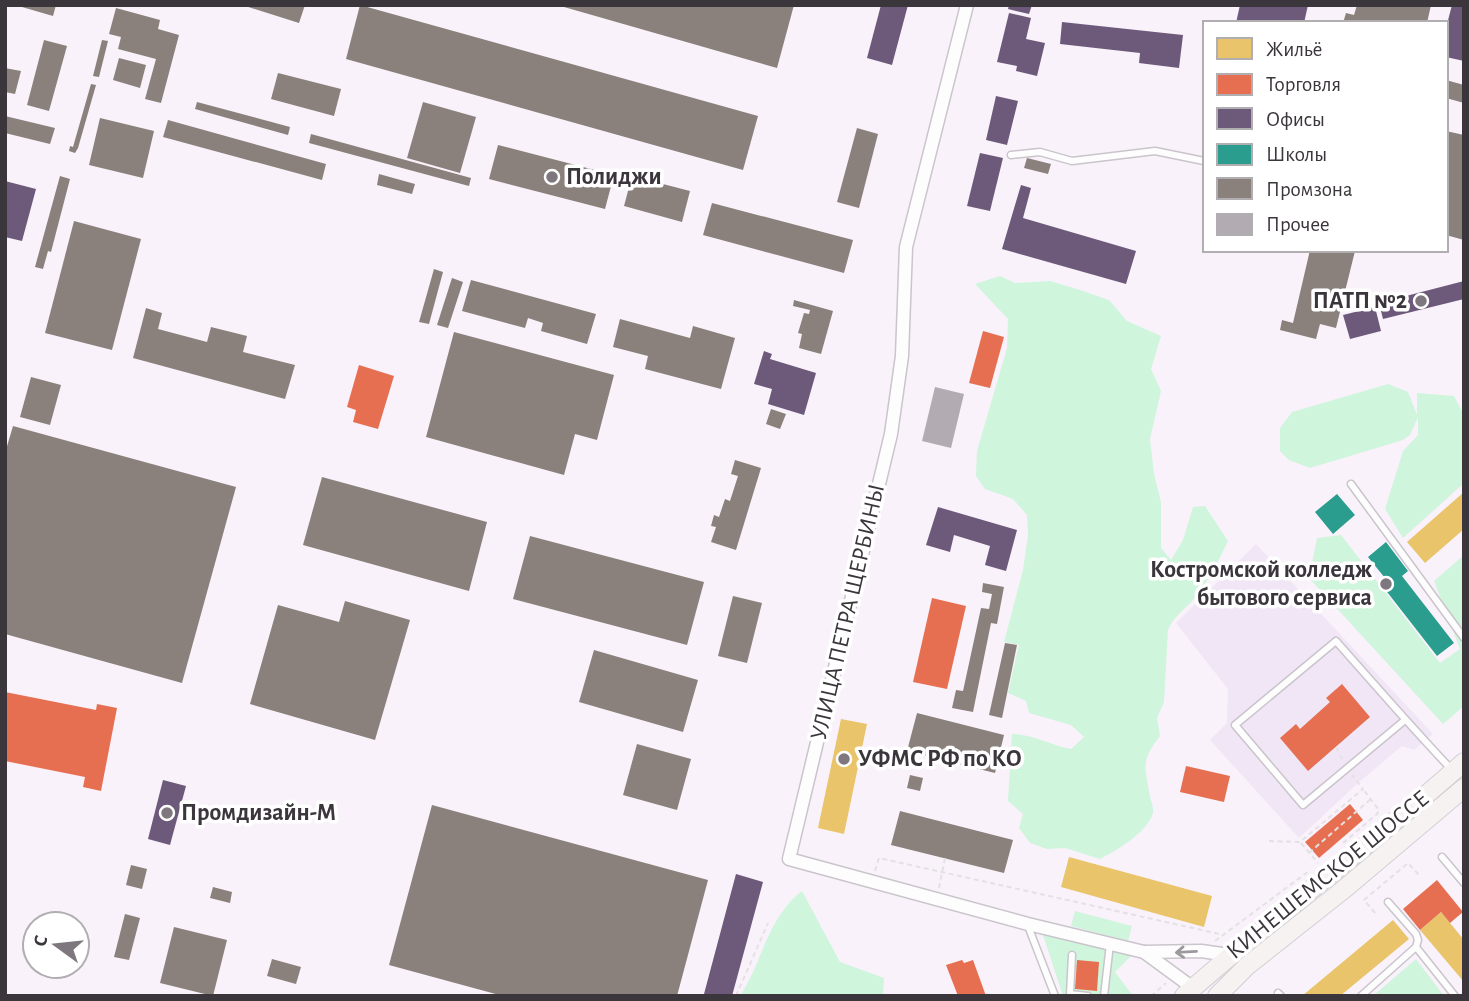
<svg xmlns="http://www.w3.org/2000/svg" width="1469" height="1001" font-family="'Alegreya Sans',sans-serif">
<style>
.commercial{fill:#f0e6f5}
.green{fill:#cff5dd}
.homes{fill:#e9c46a}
.shops{fill:#e76f51}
.offices{fill:#6d597a}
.schools{fill:#2a9d8f}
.industry{fill:#8a817c}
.building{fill:#b2acb2}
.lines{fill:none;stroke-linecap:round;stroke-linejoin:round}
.lane-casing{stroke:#cac4cb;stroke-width:9}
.street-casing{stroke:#cac4cb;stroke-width:15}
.primary-casing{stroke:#d2ced3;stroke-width:20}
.path{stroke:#e4e1e4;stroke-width:2;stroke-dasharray:5 3.5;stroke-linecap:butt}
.lane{stroke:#fefdfe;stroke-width:6}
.street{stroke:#fefdfe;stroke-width:12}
.primary{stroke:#f7f2f2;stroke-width:18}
.oneway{stroke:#9c999d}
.poi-dot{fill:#7e777e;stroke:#fff;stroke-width:2.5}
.labels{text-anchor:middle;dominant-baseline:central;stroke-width:7;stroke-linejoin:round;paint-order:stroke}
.poi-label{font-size:24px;font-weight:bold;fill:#3b353c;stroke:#fff;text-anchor:start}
.street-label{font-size:24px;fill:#3b353c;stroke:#fff}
</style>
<rect width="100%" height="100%" fill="#f9f2fa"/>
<polygon class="commercial" points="1256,544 1433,734 1414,750 1402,746 1358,783 1299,838 1210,740 1227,723 1228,689 1176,623"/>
<g class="green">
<path d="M1000 276 1015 283 1050 281 1080 290 1109 300 1127 321 1161 336 1151 369 1161 391 1150 439 1154 474 1161 502V548L1171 560 1183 540 1193 507 1205 506 1228 541C1218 562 1208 582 1193 600 1184 610 1173 617 1168 630L1164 702 1157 718 1160 736C1140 762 1145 766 1150 797 1151 801 1154 808 1153 813 1148 832 1116 851 1100 859L1065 848 1047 849 1030 843 1019 828 1023 814 1008 801 1012 734C1031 734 1051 745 1071 749L1084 737 1071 725 1029 713 1026 701 1008 693 1019 645 1004 642 1023 570 1028 535 1027 515 1013 499 985 489 976 476 977 451 1007 348 1008 319 975 284Z"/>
<polygon points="1388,384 1408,392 1417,415 1417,393 1454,396 1464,415 1464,483 1403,538 1385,509 1403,451 1418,435 1418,417 1410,435 1403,440 1310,468 1289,460 1280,451 1280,428 1292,412"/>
<polygon points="1341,535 1440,663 1460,649 1434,581 1464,555 1464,706 1443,724 1309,578 1317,538"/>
<path d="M802 891 840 962 884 978 883 996H740C763 961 767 918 802 891Z"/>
<polygon points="1075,911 1132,926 1128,941 1071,926"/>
<polygon points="1043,935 1133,954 1115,972 1133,996 1063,996"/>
<polygon points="1416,959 1444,996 1373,996"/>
</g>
<g class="homes">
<polygon points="1464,492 1464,529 1425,563 1407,542"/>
<polygon points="841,719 867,724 844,834 818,828"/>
<polygon points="1069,857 1212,896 1204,927 1061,887"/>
<polygon points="1441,912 1464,940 1464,982 1420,930"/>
<polygon points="1393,920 1409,939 1340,996 1302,996"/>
</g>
<g class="shops">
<polygon points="983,331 1004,337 990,388 969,383"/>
<polygon points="359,365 394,376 378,429 353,422 356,410 347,407"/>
<polygon points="932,598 966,606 947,689 913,682"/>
<polygon points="1342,684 1370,717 1308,771 1280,738 1296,724 1300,729 1330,702 1326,698"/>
<polygon points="5,692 96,710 97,704 117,708 101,791 83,787 85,777 5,761"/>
<polygon points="1186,766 1230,776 1224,802 1180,792"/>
<polygon points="1350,804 1363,820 1319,858 1305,842"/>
<polygon points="1437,880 1463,912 1450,923 1441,912 1420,930 1403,909"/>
<polygon points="962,960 964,963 973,960 986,996 958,996 946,965"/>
<polygon points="1077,960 1099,962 1097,991 1075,989"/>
</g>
<g class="offices">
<polygon points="881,5 908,5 892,65 867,58"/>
<polygon points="1009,5 1032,5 1029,14 1008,9"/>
<polygon points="1240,5 1308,5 1304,23 1236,23"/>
<polygon points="1452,5 1464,5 1464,61 1446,57 1446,28"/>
<polygon points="1009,13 1031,18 1026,39 1045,43 1037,76 1016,71 1017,66 997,62"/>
<polygon points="1062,22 1183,35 1179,68 1139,63 1140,53 1060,44"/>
<polygon points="996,96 1018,101 1007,145 986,140"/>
<polygon points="980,153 1003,158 990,211 967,206"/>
<polygon points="5,181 36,189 22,241 5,237"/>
<polygon points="1021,185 1031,188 1023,218 1136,251 1126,284 1002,249"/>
<polygon points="1464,281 1464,299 1383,319 1379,303"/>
<polygon points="1375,307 1381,331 1350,339 1343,315"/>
<polygon points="764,351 772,354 770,359 816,373 804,415 768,404 772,389 754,384"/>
<polygon points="938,507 1017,530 1006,571 985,565 990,546 954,535 950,552 926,545"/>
<polygon points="163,780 186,786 170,845 148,839"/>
<polygon points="736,874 763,882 732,996 710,996 704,994"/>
</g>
<g class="schools">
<polygon points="1337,494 1355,515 1333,534 1315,512"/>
<polygon points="1386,542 1408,571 1402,576 1454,643 1437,656 1384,588 1389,583 1368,557"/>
</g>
<g class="industry">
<polygon points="15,5 56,5 53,16"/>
<polygon points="242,5 305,5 299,23"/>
<polygon points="360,5 758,116 743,170 346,59"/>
<polygon points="557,5 794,5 777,68"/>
<polygon points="1357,5 1431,5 1427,23 1343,23 1346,13 1354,15"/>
<polygon points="116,8 160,20 158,29 179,35 161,103 145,99 156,59 118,49 121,37 109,34"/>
<polygon points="44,40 67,46 49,111 27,105"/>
<polygon points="102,40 108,41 99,77 93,76"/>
<polygon points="119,58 146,65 140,88 113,80"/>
<polygon points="5,68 21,71 15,94 5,92"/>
<polygon points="278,73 341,89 334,116 271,99"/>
<polygon points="1446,80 1464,85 1464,103 1446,98"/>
<polygon points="91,84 96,85 78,148 75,153 69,151 70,146 73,147"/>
<polygon points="197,102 290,127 288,135 195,109"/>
<polygon points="423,102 476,117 460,173 407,158"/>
<polygon points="5,116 55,128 50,144 5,133"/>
<polygon points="100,118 154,131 143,178 89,165"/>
<polygon points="168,120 326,164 322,180 163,137"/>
<polygon points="857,128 878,134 859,208 837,202"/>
<polygon points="1446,131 1464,135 1464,240 1446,235"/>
<polygon points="311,134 471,178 469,186 309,143"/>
<polygon points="498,145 614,175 605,209 489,179"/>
<polygon points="1027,158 1051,164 1048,174 1024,168"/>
<polygon points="379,174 415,184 412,194 377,185"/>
<polygon points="60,176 70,179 51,252 48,251 43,269 35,267"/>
<polygon points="632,176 690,191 682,222 624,206"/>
<polygon points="712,203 853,240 844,273 703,235"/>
<polygon points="74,221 141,239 112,350 45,333"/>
<polygon points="1310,250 1355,251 1336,328 1320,324 1316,339 1280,330 1282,320 1293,323"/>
<polygon points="434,269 443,272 429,324 419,322"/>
<polygon points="452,278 463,282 448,328 437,325"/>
<polygon points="471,280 596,314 587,344 541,331 543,323 528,318 525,328 462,311"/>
<polygon points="794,300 833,311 821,354 799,348 802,334 798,333 804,313 809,314 810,310 793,306"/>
<polygon points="146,308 162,313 158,329 207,342 211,327 247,336 243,352 295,365 285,399 133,358"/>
<polygon points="620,319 690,338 693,326 735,338 721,389 645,369 648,356 613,347"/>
<polygon points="454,332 614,375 597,440 575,434 564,475 426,437"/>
<polygon points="31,377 61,385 50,425 20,417"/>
<polygon points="771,409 786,414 780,429 766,424"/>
<polygon points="13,426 236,487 182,683 5,634 5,453"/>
<polygon points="735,460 761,468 736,550 711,542 716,527 711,526 714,515 719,517 725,499 730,501 738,476 731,474"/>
<polygon points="322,477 487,522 469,591 303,545"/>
<polygon points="530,536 704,582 687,645 513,599"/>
<polygon points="983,583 1004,587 997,624 991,623 973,712 952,708 956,690 963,691 981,608 989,609 992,594 982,592"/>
<polygon points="733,596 762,603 747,663 718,656"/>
<polygon points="345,601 410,620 375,740 250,704 278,605 339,622"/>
<polygon points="1005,643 1017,645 1002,718 989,715"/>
<polygon points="594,650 698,680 683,732 579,702"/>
<polygon points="917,713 1004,735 995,773 907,751"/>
<polygon points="637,744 691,759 677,810 623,795"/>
<polygon points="910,775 923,778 920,791 907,788"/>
<polygon points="432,805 708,880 677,996 503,996 389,965"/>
<polygon points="900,811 1013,840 1004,873 891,845"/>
<polygon points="131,865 147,869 142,889 126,885"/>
<polygon points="213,887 232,892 230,903 210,898"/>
<polygon points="125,914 140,918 129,960 114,957"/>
<polygon points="174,927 227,940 213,996 160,983"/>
<polygon points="272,959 301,967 296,984 267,976"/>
</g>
<polygon class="building" points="935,387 964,394 951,448 922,441"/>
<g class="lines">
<defs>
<g id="lane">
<polyline points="1011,155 1040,152 1072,161 1155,151 1204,161"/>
<polyline points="1351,484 1464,638"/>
<path d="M1405 720 1303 805 1235 725 1336 641C1374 684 1412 728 1452 770"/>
<polyline points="1442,857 1464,883"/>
<polyline points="1388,902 1416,934 1418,940 1416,947"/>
<polyline points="1028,926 1055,996"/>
<polyline points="1072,955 1070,994 1088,996"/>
<polyline points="1278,993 1281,996"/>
<polyline points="1104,996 1110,944"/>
<polyline points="1361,996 1416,947 1455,996"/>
</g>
<g id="street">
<polyline points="967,5 906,247 902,356 891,434 789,859 1028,924 1144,952 1201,951 1229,955"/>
<polyline points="1144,952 1193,988"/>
</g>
<g id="primary">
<path d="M1184 996C1275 915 1373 843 1464 762"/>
<polyline points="1217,996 1247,966 1343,890 1464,788"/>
</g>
</defs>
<use href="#lane" class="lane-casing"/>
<use href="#street" class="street-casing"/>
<use href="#primary" class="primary-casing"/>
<g class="path">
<polyline points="1336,747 1342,759"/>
<polyline points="1269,841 1300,842 1363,789 1352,775"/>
<polyline points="1301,843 1318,863"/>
<polyline points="1343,843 1377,814 1379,810 1363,789"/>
<polyline points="1309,853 1372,798"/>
<polyline points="875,871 879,858 1224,935"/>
<polyline points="939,888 945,858"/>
<polyline points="1375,913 1364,900 1408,863 1420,876"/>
<polyline points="1215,941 1309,871"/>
<polyline points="736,996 768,923"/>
<polyline points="1151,996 1166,983"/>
</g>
<use href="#lane" class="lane"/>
<use href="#street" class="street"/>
<use href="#primary" class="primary"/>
</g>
<defs><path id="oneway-shaft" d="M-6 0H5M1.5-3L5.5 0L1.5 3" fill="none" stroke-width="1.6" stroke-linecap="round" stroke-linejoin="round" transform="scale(1.75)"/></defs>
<use class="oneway" href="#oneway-shaft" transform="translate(1186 952) rotate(177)"/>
<g class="poi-dot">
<circle cx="552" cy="177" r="7"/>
<circle cx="1421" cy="301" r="7"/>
<circle cx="1386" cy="584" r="7"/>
<circle cx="844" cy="759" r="7"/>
<circle cx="167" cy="813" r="7"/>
</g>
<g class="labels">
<g class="poi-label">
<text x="566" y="177">Полиджи</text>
<text x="1407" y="301" text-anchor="end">ПАТП №2</text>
<text x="1372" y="570" text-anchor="end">Костромской колледж<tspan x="1372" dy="28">бытового сервиса</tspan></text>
<text x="858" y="759">УФМС РФ по КО</text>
<text x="181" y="813">Промдизайн-М</text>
</g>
<g class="street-label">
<text transform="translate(848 612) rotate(-77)">УЛИЦА ПЕТРА ЩЕРБИНЫ</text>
<text transform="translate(1328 875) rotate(-39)">КИНЕШЕМСКОЕ ШОССЕ</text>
</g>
</g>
<rect width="1469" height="1001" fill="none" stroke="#3b353c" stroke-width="14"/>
<rect x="1203" y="21" width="245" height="231" fill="#ffffff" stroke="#b1aeb1" stroke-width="2"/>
<rect x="1217" y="38" width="35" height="21" fill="#e9c46a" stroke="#b1aeb1" stroke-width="2"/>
<text x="1266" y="56" font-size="21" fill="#3b353c">Жильё</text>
<rect x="1217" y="74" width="35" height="21" fill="#e76f51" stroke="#b1aeb1" stroke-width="2"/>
<text x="1266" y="91" font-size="21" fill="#3b353c">Торговля</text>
<rect x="1217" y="108" width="35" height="21" fill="#6d597a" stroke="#b1aeb1" stroke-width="2"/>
<text x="1266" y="126" font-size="21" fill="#3b353c">Офисы</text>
<rect x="1217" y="144" width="35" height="21" fill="#2a9d8f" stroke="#b1aeb1" stroke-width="2"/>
<text x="1266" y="161" font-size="21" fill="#3b353c">Школы</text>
<rect x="1217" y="178" width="35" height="21" fill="#8a817c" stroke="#b1aeb1" stroke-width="2"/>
<text x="1266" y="196" font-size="21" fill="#3b353c">Промзона</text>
<rect x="1217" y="214" width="35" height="21" fill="#b2acb2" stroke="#b1aeb1" stroke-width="2"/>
<text x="1266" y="231" font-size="21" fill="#3b353c">Прочее</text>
<g transform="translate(56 945) rotate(285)"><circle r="33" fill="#ffffff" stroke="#b1aeb1" stroke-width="2"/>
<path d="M0-5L12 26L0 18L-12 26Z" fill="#7e777e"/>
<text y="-10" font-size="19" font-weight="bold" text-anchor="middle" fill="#3b353c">С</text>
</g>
</svg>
